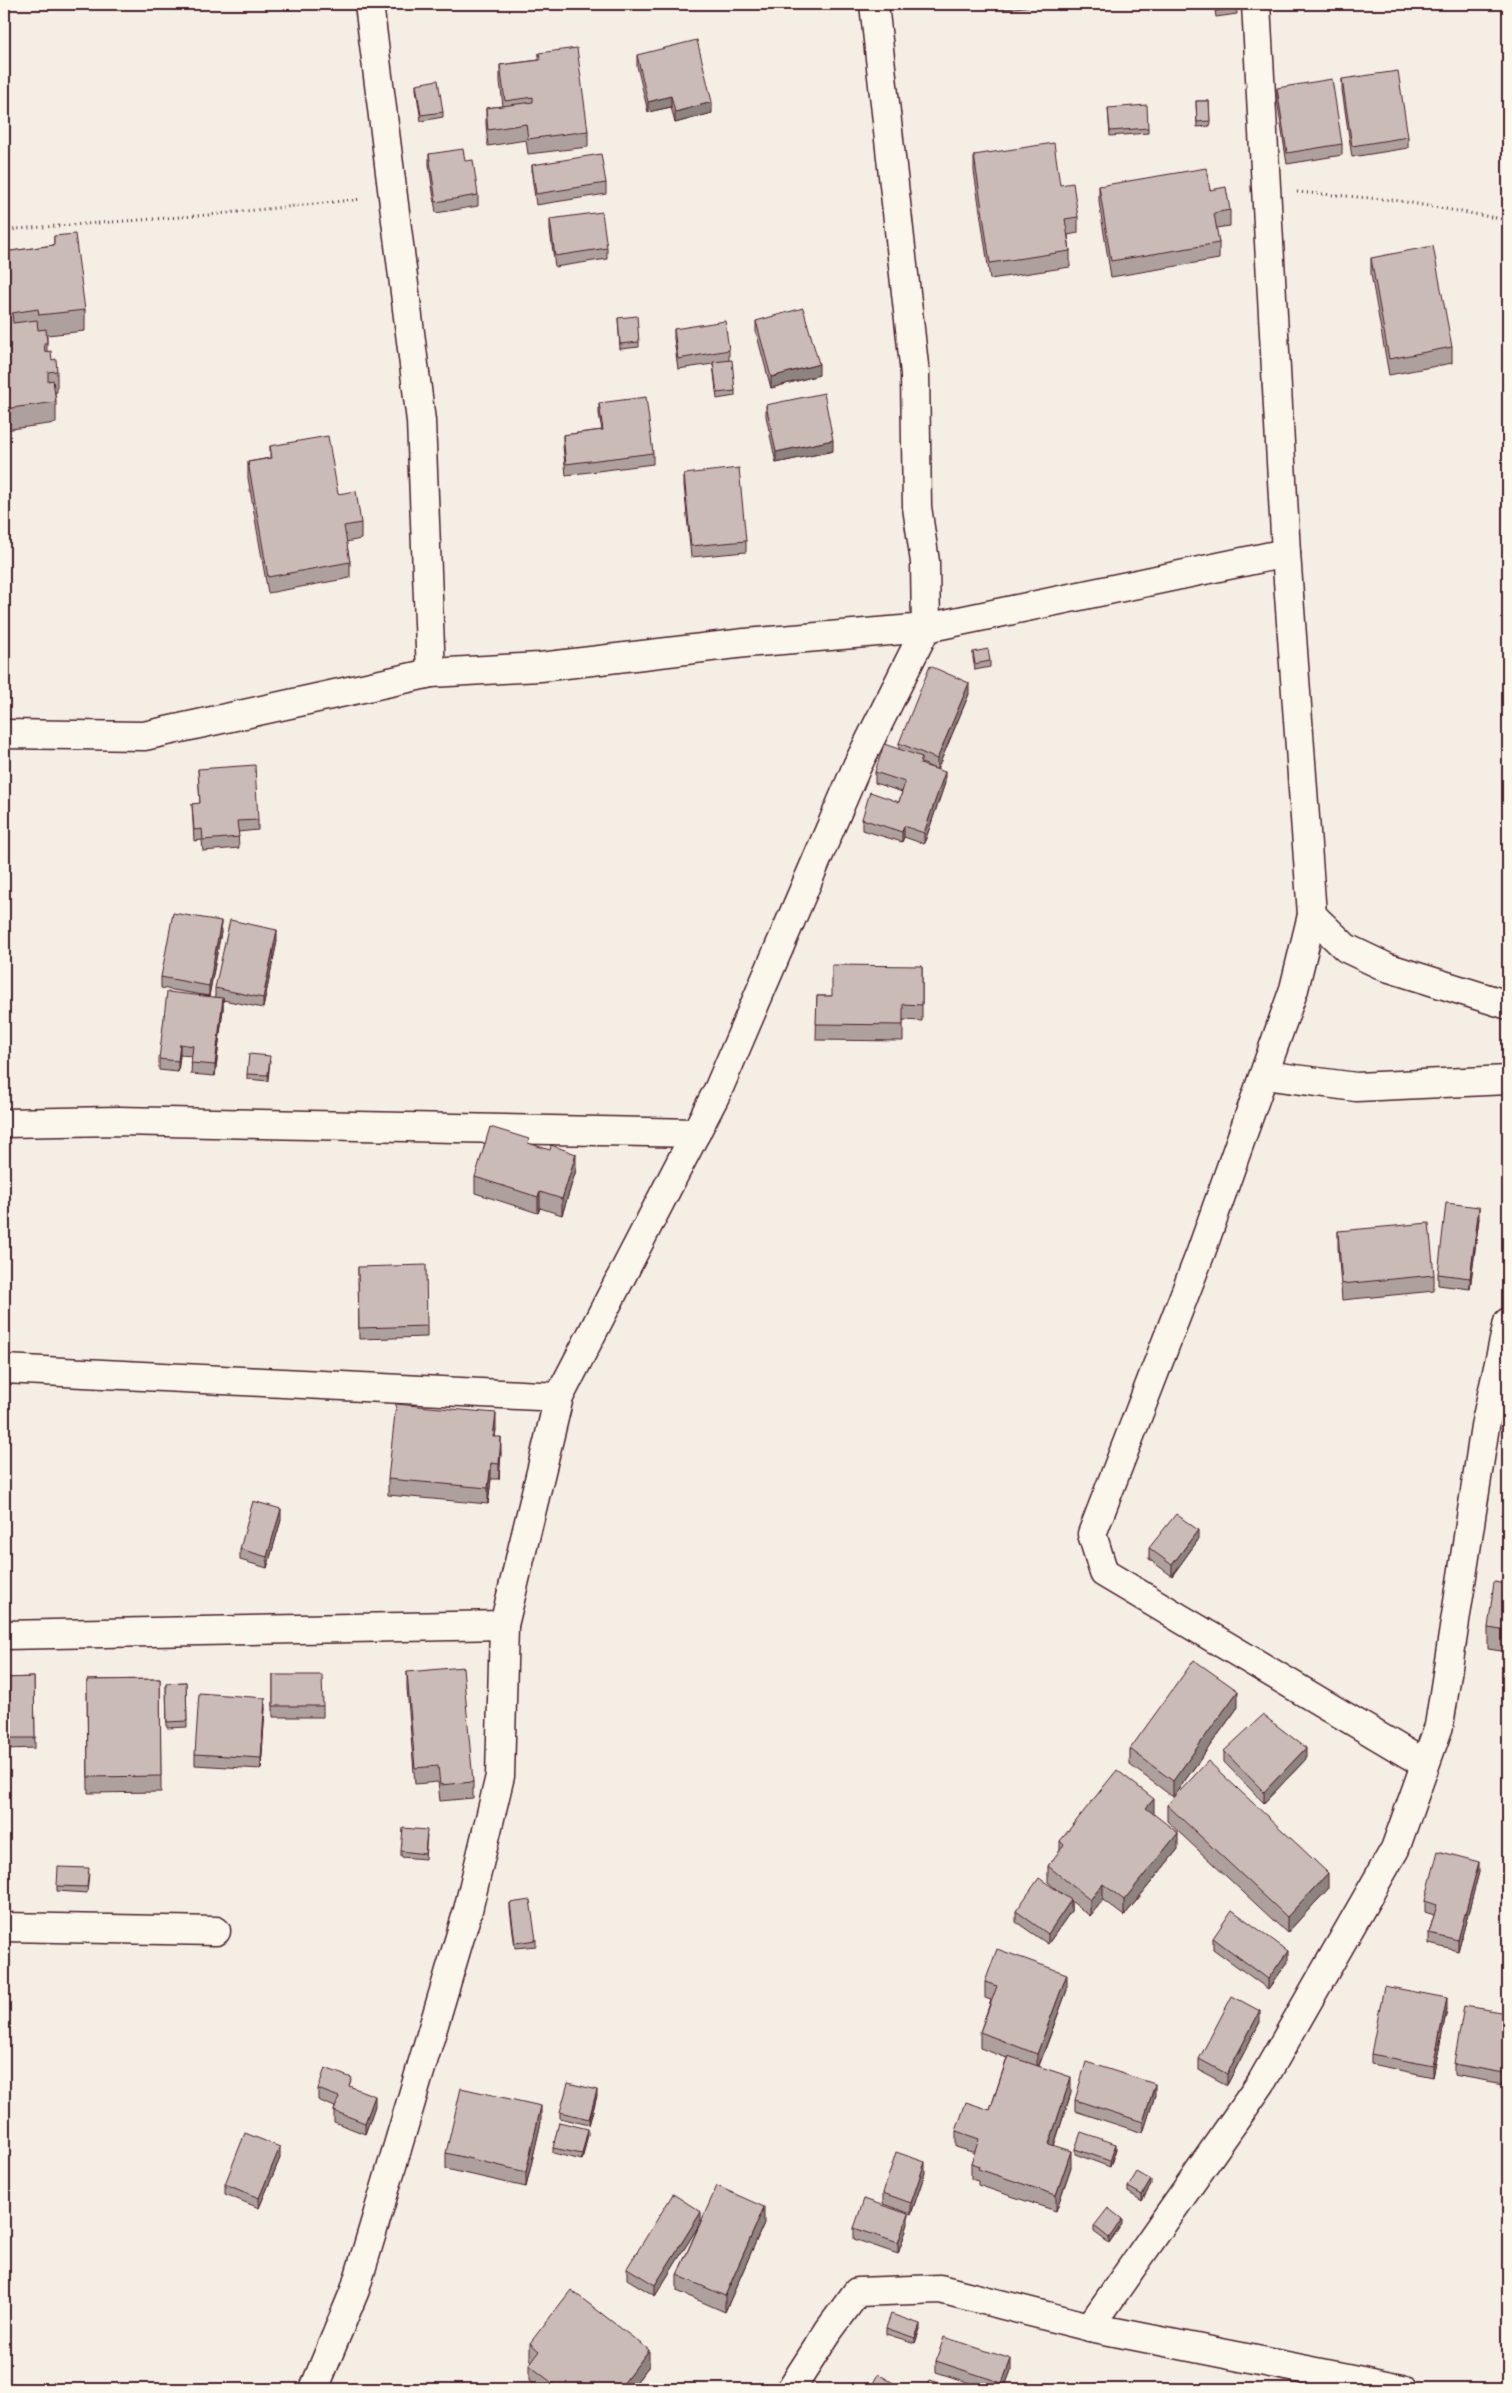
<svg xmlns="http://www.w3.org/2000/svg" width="1512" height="2393" font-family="Mynerve,sans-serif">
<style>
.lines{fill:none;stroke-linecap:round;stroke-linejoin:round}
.minor-casing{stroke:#4a1f2b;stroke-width:31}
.path{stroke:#4a1f2b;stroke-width:3;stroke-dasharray:1 4;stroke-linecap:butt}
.minor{stroke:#fbf7ec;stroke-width:28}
.wall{fill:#aea19d;stroke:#4a1f2b}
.shaded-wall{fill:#8d837f;stroke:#4a1f2b}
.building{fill:#cabbb6;stroke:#4a1f2b}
</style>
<rect width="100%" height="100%" fill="#f4eee4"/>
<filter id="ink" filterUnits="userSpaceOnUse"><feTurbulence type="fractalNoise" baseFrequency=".02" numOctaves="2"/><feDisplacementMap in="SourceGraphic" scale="10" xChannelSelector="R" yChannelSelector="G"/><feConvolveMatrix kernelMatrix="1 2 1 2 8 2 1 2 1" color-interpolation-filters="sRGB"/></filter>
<g filter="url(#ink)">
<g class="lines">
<defs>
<g id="minor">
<polyline points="369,4 421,421 431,673"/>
<polyline points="1256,4 1286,553 1312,915 1346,948 1386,967 1508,1005"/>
<polyline points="4,734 144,736 431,673 540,667 745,643 926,628 1286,553"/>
<polyline points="1312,915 1294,989 1201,1252 1092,1534 1104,1573 1425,1764"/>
<polyline points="1264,1075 1356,1087 1508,1080"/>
<polyline points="4,1123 118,1121 696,1133"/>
<polyline points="4,1369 559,1397"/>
<polyline points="4,1635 504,1625"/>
<polyline points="4,1927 216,1931"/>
<polyline points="1090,2327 1261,2083 1395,1849 1439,1726 1485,1426 1508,1322"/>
<polyline points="314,2389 355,2290 468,1910 500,1776 504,1625 559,1397 718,1090 857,766 926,628 925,562 917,507 915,374 874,4"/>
<polyline points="791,2389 829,2330 857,2292 940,2289 1090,2327 1402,2389"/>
</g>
</defs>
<use href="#minor" class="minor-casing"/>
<g class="path">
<polyline points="1297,192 1394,200 1508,220"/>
<polyline points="4,233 16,229 208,215 362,199"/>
</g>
<use href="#minor" class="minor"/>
</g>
<g class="wall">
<polygon points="1005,4 1053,4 1005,9"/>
<polygon points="1214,4 1236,4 1237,14 1216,17"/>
<polygon points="539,53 588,131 588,147 528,154 526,140 488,146 486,124 486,108 503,106 500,81 500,65 539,60"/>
<polygon points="637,55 712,113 675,123 671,107 648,112 637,66"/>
<polygon points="1342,79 1408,137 1408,148 1352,157 1342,90"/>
<polygon points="416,84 443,112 443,117 421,121 416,89"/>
<polygon points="1277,88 1342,144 1342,155 1287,164 1277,99"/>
<polygon points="1196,101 1209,101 1210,126 1197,127"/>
<polygon points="1108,108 1148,128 1148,133 1110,136"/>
<polygon points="429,154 465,161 478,195 478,206 436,213 429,165"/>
<polygon points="974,155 1060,185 1078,217 1078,233 1068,235 1070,251 1070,267 990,279 974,171"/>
<polygon points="532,165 606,183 606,194 536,205 532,176"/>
<polygon points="1099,186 1210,190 1230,210 1230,226 1216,228 1219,243 1219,259 1111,277 1099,202"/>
<polygon points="550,219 607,248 607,259 555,267 550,230"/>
<polygon points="54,236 85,310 85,331 47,335 47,351 57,371 57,392 55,392 56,402 56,423 4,430 4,252 54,245"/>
<polygon points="1371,258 1452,347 1452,363 1389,375 1371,274"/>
<polygon points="618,318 639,342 639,347 620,349"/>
<polygon points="756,321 819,375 771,388 756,332"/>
<polygon points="674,329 729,350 729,360 735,391 735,396 717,399 713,364 678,369 674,339"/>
<polygon points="599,403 653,453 653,464 566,475 563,446 563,435 602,430 599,414"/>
<polygon points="766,405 833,451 776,463 766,416"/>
<polygon points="270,446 338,494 361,523 361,539 346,542 350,562 350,578 268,593 248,478 248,462 270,458"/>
<polygon points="684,474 746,541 746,552 691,557 684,485"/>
<polygon points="973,652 990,661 990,667 975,670 973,658"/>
<polygon points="969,694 937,770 922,763 922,765 945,783 924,844 904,837 902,842 862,830 862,819 899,802 902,792 875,783 875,772 899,749 899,743"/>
<polygon points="198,769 258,820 258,830 238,832 239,848 203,851 202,840 194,841 192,804 200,804"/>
<polygon points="221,932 209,996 161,988 161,977"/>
<polygon points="277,941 263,1008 223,1000 223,1009 215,1076 191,1074 192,1056 180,1055 178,1072 159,1070 159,1059 215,998 215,988"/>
<polygon points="922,966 922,1021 903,1020 903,1041 816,1040 817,996 832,996"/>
<polygon points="270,1061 268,1081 247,1079 247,1074"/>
<polygon points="529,1144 576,1170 562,1215 540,1208 538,1213 475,1193 475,1177"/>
<polygon points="1479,1218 1470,1289 1438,1285 1438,1274"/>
<polygon points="1338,1231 1434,1275 1434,1291 1342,1300 1338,1247"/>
<polygon points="358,1267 427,1326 427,1337 359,1339"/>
<polygon points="496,1429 495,1437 501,1453 499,1479 491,1479 488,1504 388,1495 388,1479"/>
<polygon points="281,1520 267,1568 240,1560 240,1549"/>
<polygon points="1198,1540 1172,1576 1149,1559 1149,1548"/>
<polygon points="1508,1584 1508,1652 1488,1649 1488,1628"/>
<polygon points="407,1672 473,1782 473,1798 440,1801 438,1782 415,1784 407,1688"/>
<polygon points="273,1675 323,1706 323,1717 273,1717"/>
<polygon points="34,1677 35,1748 7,1749 7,1762 4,1762 4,1678"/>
<polygon points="160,1679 161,1792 88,1793 87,1680"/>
<polygon points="186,1682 187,1727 167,1728 166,1683"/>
<polygon points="1238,1707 1173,1797 1130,1765 1130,1749"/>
<polygon points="265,1708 261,1769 195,1765 195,1754"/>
<polygon points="1224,1751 1306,1759 1264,1803 1224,1762"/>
<polygon points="1167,1805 1328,1889 1287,1933 1167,1821"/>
<polygon points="1154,1814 1178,1849 1124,1916 1103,1900 1090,1916 1071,1901 1071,1911 1048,1944 1016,1922 1016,1911 1064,1896 1048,1882 1048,1866 1060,1851 1060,1841"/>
<polygon points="427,1836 425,1859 401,1857 401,1851"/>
<polygon points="1479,1872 1458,1951 1429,1944 1429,1933 1434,1915 1425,1912 1425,1901"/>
<polygon points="89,1873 87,1893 57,1891 57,1886"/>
<polygon points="510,1903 536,1940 536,1946 515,1948 510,1909"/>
<polygon points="1213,1938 1288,1962 1268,1989 1213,1949"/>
<polygon points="985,1982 1067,1990 1039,2066 1071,2093 1054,2146 1071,2167 1056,2211 978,2185 978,2181 971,2179 971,2163 975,2153 956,2147 956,2131 990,2110 1007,2058 980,2048 980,2032 991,2000 985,1998"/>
<polygon points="1447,2009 1433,2077 1371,2064 1371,2054"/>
<polygon points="1508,2013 1508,2060 1504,2084 1454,2075 1454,2064"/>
<polygon points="1260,2022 1227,2085 1199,2070 1199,2059"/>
<polygon points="352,2087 375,2106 365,2134 334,2122 334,2111 335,2107 318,2100 318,2089"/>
<polygon points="1155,2095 1143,2133 1075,2111 1075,2100"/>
<polygon points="597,2096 589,2125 560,2118 560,2112"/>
<polygon points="541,2122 526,2187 446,2169 446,2153"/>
<polygon points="588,2134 582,2160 553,2153 553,2148"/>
<polygon points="1075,2149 1116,2149 1110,2167 1075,2154"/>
<polygon points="280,2158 259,2208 225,2194 225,2184"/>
<polygon points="925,2173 911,2214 883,2204 883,2193"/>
<polygon points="1151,2185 1142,2201 1128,2192 1128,2187"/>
<polygon points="701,2222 764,2223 725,2312 677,2291 677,2275 700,2223 655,2296 627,2279 627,2268"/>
<polygon points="908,2224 898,2254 854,2239 854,2228"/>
<polygon points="1122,2224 1109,2243 1094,2232 1094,2226"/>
<polygon points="886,2328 920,2329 915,2343 886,2334"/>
<polygon points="530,2343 649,2366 631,2389 539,2389 529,2381 529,2365 532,2361 530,2359"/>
<polygon points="936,2361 1011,2370 1004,2389 988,2389 936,2372"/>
</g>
<g class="shaded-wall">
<polygon points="671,96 671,107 648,112 648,102"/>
<polygon points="712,102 712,113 675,123 675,112"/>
<polygon points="819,364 819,375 771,388 771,377"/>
<polygon points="833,440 833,451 776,463 776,452"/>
<polygon points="969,683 969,694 937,770 937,759"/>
<polygon points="945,772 945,783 924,844 924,833"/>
<polygon points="904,826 904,837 902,842 902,832"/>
<polygon points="221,921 221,932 209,996 209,986"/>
<polygon points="277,930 277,941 263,1008 263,998"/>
<polygon points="223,998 223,1009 215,1076 215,1065"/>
<polygon points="180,1044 180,1055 178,1072 178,1061"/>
<polygon points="576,1154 576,1170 562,1215 562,1199"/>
<polygon points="540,1192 540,1208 538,1213 538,1197"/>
<polygon points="1479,1207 1479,1218 1470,1289 1470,1278"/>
<polygon points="496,1413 496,1429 493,1453 493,1437"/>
<polygon points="501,1437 501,1453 499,1479 499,1464"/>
<polygon points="491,1463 491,1479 488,1504 488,1488"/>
<polygon points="281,1509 281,1520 267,1568 267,1557"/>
<polygon points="1198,1530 1198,1540 1172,1576 1172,1565"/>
<polygon points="1238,1691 1238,1707 1173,1797 1173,1781"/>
<polygon points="265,1698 265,1708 261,1769 261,1758"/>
<polygon points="1306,1748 1306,1759 1264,1803 1264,1792"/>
<polygon points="1154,1799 1154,1815 1146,1808"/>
<polygon points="1178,1833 1178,1849 1124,1916 1124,1900"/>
<polygon points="1479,1862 1479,1872 1458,1951 1458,1940"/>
<polygon points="1328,1873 1328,1889 1287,1933 1287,1917"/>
<polygon points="1103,1884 1103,1900 1090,1916 1090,1900"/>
<polygon points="1071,1900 1071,1911 1048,1944 1048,1934"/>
<polygon points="1288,1951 1288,1962 1268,1989 1268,1979"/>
<polygon points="1067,1974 1067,1990 1037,2070 1037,2054"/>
<polygon points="1447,1998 1447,2009 1433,2077 1433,2066"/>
<polygon points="1260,2011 1260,2022 1227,2085 1227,2074"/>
<polygon points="1508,2050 1508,2060 1504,2084 1504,2073"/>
<polygon points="1071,2077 1071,2093 1049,2160 1049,2144"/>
<polygon points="1155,2084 1155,2095 1143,2133 1143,2122"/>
<polygon points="597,2090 597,2096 589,2125 589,2119"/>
<polygon points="375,2096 375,2106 365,2134 365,2123"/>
<polygon points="541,2106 541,2122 526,2187 526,2172"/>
<polygon points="588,2129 588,2134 582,2160 582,2154"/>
<polygon points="1116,2144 1116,2149 1110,2167 1110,2161"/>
<polygon points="280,2147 280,2158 259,2208 259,2198"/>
<polygon points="1071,2151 1071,2167 1056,2211 1056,2195"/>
<polygon points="925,2162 925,2173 911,2214 911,2203"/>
<polygon points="1151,2180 1151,2185 1142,2201 1142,2195"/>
<polygon points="764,2207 764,2223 725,2312 725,2296"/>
<polygon points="701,2212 701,2222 655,2296 655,2285"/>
<polygon points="908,2214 908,2224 898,2254 898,2243"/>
<polygon points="1122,2219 1122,2224 1109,2243 1109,2238"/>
<polygon points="920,2324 920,2329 915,2343 915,2338"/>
<polygon points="649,2350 649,2366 631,2389 619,2389"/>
<polygon points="1011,2359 1011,2370 1004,2389 1002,2389 1002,2383"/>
</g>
<g class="building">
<polygon points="1215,4 1236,4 1237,8 1216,11"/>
<polygon points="697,40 712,102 675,112 671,96 648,102 637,55"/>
<polygon points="577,48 588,131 528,139 526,124 488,130 486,108 533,102 533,97 505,101 500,65 540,60 539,53"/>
<polygon points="1398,71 1408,137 1352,146 1342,79"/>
<polygon points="1332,79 1342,144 1287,153 1277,88"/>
<polygon points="438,80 443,112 421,115 416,84"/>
<polygon points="1196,101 1209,101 1210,121 1197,122"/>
<polygon points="1147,105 1148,128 1110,131 1108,108"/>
<polygon points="1054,143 1060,185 1073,183 1078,217 1065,219 1070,251 990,263 974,155"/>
<polygon points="463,149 465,161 473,160 478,195 436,202 429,154"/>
<polygon points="601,154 606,183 536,194 532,165"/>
<polygon points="1206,168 1210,190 1226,187 1230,210 1214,213 1219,243 1111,261 1099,186"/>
<polygon points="602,212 607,248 555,256 550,219"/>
<polygon points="75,234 85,310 39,315 38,309 12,313 13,323 37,320 38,330 46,329 47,343 44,343 45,352 51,351 52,360 56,359 57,371 48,372 48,381 53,380 56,402 4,409 4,252 54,245 54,236"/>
<polygon points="1433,246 1452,347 1389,359 1371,258"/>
<polygon points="803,308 819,364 771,377 756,321"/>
<polygon points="637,316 639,342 620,344 618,318"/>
<polygon points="725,321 729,350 678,359 674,329"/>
<polygon points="732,360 735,391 717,393 713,362"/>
<polygon points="824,393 833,440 776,452 766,405"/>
<polygon points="646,397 653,453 566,464 563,435 603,430 599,403"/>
<polygon points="328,436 338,494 356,491 361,523 344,526 350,562 268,577 248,462 272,458 270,446"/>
<polygon points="739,468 746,541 691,546 684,474"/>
<polygon points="988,649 990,661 975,664 973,652"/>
<polygon points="930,666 969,683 937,759 899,743"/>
<polygon points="884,744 922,757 920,764 945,772 924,833 904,826 902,832 862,819 870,792 899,802 905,782 875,772"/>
<polygon points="255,765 258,820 237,821 239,837 203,840 202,829 194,830 192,804 200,803 198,769"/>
<polygon points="173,913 221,921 209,986 161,977"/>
<polygon points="230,920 277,930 263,998 215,988"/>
<polygon points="832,965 922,966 922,1005 903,1004 903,1025 816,1024 817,996 832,996"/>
<polygon points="167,992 223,998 215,1065 191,1063 193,1046 180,1044 178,1061 159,1059"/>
<polygon points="249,1054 270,1056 268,1075 247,1074"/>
<polygon points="490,1127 529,1139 528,1143 550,1150 551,1145 576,1154 562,1199 540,1192 538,1197 475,1177"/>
<polygon points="1446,1203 1479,1207 1470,1278 1438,1274"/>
<polygon points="1429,1223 1434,1275 1342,1284 1338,1231"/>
<polygon points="426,1265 427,1326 359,1328 358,1267"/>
<polygon points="396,1404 496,1413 493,1437 501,1437 499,1464 491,1463 488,1488 388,1479"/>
<polygon points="253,1501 281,1509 267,1557 240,1549"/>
<polygon points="1176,1514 1198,1530 1172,1565 1149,1548"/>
<polygon points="1494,1582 1508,1584 1508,1631 1488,1628"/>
<polygon points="1194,1660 1238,1691 1173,1781 1130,1749"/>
<polygon points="463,1667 473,1782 440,1785 438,1766 415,1768 407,1672"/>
<polygon points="273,1675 322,1675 323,1706 273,1706"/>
<polygon points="34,1677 35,1738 6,1738 7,1751 4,1751 4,1678"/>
<polygon points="160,1679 161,1776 88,1777 87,1680"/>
<polygon points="186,1682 187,1721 167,1722 166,1683"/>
<polygon points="199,1693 265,1698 261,1758 195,1754"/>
<polygon points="1263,1715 1306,1748 1264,1792 1224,1751"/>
<polygon points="1208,1761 1328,1873 1287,1917 1167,1805"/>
<polygon points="1117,1770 1154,1799 1146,1808 1178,1833 1124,1900 1103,1884 1090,1900 1048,1866 1064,1845 1060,1841"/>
<polygon points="403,1828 427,1830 425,1854 401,1851"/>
<polygon points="1438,1851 1479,1862 1458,1940 1429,1933 1437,1905 1425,1901"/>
<polygon points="58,1867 89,1868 87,1887 57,1886"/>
<polygon points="1039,1878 1071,1900 1048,1934 1016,1911"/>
<polygon points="530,1900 536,1940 515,1943 510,1903"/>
<polygon points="1232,1910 1288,1951 1268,1979 1213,1938"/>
<polygon points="997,1949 1067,1974 1037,2054 980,2032 997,1986 985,1982"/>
<polygon points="1384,1986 1447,1998 1433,2066 1371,2054"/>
<polygon points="1232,1996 1260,2011 1227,2074 1199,2059"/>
<polygon points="1464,2006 1508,2013 1508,2050 1504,2073 1454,2064"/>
<polygon points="1008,2056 1071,2077 1049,2144 1071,2151 1056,2195 978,2169 979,2166 971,2163 979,2139 956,2131 966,2102 990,2110"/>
<polygon points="1086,2062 1155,2084 1143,2122 1075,2100"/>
<polygon points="325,2068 352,2078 349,2086 375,2096 365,2123 334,2111 339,2097 318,2089"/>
<polygon points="568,2083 597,2090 589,2119 560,2112"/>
<polygon points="461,2088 541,2106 526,2172 446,2153"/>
<polygon points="559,2122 588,2129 582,2154 553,2148"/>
<polygon points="1081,2132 1116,2144 1110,2161 1075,2149"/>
<polygon points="245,2133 280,2147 259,2198 225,2184"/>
<polygon points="896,2152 925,2162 911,2203 883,2193"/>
<polygon points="1137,2172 1151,2180 1142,2195 1128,2187"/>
<polygon points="717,2186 764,2207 725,2296 677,2275"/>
<polygon points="673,2194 701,2212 655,2285 627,2268"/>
<polygon points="864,2199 908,2214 898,2243 854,2228"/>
<polygon points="1108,2208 1122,2219 1109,2238 1094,2226"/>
<polygon points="571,2290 649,2350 619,2389 560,2389 529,2365 539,2351 530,2343"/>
<polygon points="891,2314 920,2324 915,2338 886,2328"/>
<polygon points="944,2337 1011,2359 1002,2383 936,2361"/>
<polygon points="878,2374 895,2384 892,2389 870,2389"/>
<polygon points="930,2380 958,2389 927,2389"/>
<polygon points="496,2385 503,2389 494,2389"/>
</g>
</g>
<rect width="1512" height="2393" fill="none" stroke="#fbf7ec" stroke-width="20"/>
<rect x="10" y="10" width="1492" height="2373" fill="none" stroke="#4a1f2b" stroke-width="2" filter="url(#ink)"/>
</svg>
